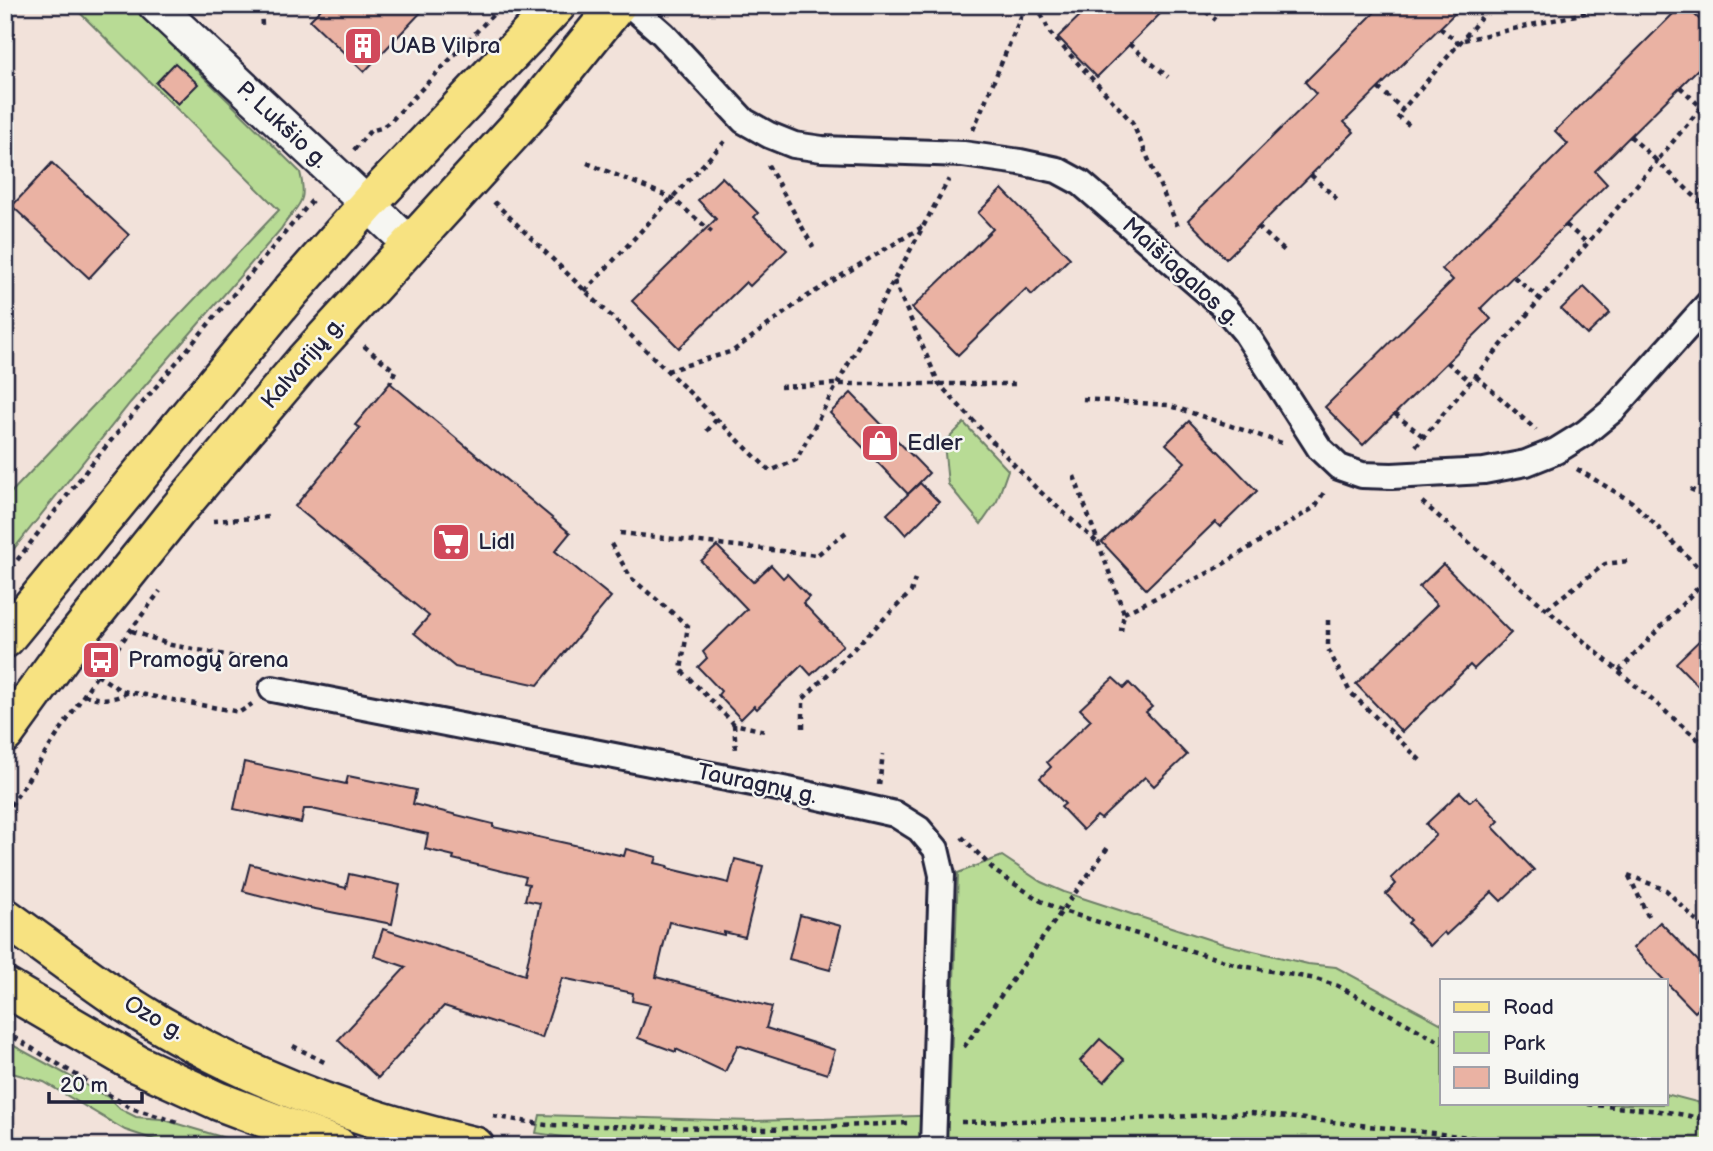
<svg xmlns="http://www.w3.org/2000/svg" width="1713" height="1151" font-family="'Balsamiq Sans',sans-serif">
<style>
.green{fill:#b8db95;stroke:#6d7e68;stroke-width:2}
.building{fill:#eab2a3;stroke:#22223b;stroke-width:2}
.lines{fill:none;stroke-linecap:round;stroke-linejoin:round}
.street-casing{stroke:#22223b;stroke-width:30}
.secondary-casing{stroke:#22223b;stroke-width:38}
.primary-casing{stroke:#22223b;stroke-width:42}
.path{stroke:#22223b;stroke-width:4.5;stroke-dasharray:5 5;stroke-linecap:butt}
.street{stroke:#f6f6f2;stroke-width:24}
.secondary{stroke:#f6f6f2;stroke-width:33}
.primary{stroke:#f7e281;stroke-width:37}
.labels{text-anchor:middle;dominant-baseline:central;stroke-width:5;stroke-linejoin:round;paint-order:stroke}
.poi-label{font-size:23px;fill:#22223b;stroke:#f6f6f2;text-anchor:start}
.street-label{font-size:23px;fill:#22223b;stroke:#f6f6f2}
</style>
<rect width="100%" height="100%" fill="#f2e2da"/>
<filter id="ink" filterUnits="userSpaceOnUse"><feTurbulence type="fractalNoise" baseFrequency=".0143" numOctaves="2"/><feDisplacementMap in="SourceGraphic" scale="14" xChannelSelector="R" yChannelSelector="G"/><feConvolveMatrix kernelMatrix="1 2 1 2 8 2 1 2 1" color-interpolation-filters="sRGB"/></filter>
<g filter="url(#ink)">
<g class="green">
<path d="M72 5H131L300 172C308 206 298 202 281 229L130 403 5 560V499L279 210Z"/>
<polygon points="964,423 1008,470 997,501 981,524 948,484 944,443"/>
<polygon points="1002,856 1041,882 1064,892 1220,943 1308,964 1336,967 1442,1024 1442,1104 1666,1104 1666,1094 1708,1105 1708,1146 622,1146 536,1133 540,1115 752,1121 949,1115 958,873"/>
<polygon points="5,1041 108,1097 120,1109 136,1117 161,1119 235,1141 233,1146 173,1146 125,1130 44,1082 5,1071"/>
</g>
<g class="building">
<polygon points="325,5 428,5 364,72 310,20"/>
<polygon points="1091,5 1169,5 1097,77 1058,37"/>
<polygon points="1382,5 1463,5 1344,122 1354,132 1226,259 1188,220 1316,94 1305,82"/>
<polygon points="1682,5 1685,5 1708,28 1708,59 1595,171 1607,184 1481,308 1491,319 1363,445 1325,407 1453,280 1442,269 1568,144 1555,131"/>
<polygon points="175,63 198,84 178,104 156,83"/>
<polygon points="52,163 129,235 89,278 12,206"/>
<polygon points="722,177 758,213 754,217 787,250 750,286 746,282 679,348 632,301 716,219 698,200"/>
<polygon points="1002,189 1070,258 1032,295 1026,289 958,355 912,308 993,229 978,213"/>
<polygon points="1584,287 1610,313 1587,335 1561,309"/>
<polygon points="390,383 570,533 555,551 611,597 538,685 455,667 414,633 429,616 295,506 360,428 355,425"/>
<polygon points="851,393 929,473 908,494 830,413"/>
<polygon points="1189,421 1257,491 1220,527 1215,522 1146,589 1102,542 1185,462 1166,444"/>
<polygon points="920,483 939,502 906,535 887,514"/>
<polygon points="717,546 753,582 771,565 783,578 787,574 809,597 803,603 843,645 811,675 802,665 757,709 754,706 741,719 718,695 721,691 698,667 707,658 703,652 747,609 701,561"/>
<polygon points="1443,564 1511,633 1474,669 1470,665 1402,732 1356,684 1437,605 1419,587"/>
<polygon points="1708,632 1708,696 1676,663"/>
<polygon points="1113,678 1124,688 1129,683 1152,707 1146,712 1187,755 1154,786 1145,777 1101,819 1097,816 1083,830 1061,807 1065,804 1040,778 1051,767 1047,762 1091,720 1080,709"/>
<polygon points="244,762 346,784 348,776 416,790 413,804 493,824 493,827 624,856 626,849 657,857 655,863 668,866 667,868 729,883 735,859 763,866 745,937 724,932 724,935 669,922 656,977 772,1007 766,1028 835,1050 827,1074 738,1045 725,1072 676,1049 676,1052 638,1038 650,1005 632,1001 633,993 562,978 542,1038 444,1006 378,1078 338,1040 406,967 374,956 383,929 525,975 540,903 525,900 529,884 524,883 526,877 453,859 454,856 425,849 428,834 312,809 304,809 301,823 234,809"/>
<polygon points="1460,792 1470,802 1476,797 1499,821 1493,827 1534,870 1501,901 1492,892 1446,935 1444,932 1430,946 1408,923 1411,920 1386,894 1396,884 1391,878 1436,835 1426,824"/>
<polygon points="250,864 346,888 349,874 400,885 392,924 305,907 243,891"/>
<polygon points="800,915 841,926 830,970 789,959"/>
<polygon points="1660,922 1708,971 1708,999 1695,1012 1633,948"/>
<polygon points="1100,1039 1124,1060 1104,1082 1080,1061"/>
</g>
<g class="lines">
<defs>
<g id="street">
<polyline points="630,5 663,34 744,121 769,135 794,145 822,149 963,154 1020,162 1057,170 1081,183 1224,307 1245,332 1320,449 1339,467 1362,475 1392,476 1484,471 1526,463 1556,451 1585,433 1613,410 1708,304"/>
<polyline points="272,689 788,790 895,814 919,829 936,849 942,875 933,1146"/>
</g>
<polyline id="secondary" points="155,5 410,244"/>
<g id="primary">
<polyline points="5,639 292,290 367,205 557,5"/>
<polyline points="5,734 71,643 176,512 304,361 526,118 617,5"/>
<path d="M5 917C44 945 82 974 122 1001 229 1071 351 1118 475 1146"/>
<polyline points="5,987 137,1064 218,1101 337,1146"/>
</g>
</defs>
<use href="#street" class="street-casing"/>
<use href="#secondary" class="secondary-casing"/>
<use href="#primary" class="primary-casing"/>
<g class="path">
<polyline points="257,5 261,10 266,5"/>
<polyline points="1037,5 1050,33 1132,122 1179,229"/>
<polyline points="1198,5 1216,20"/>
<polyline points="1695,5 1708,18"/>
<polyline points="261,10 262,26"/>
<polyline points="1440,28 1460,44"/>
<polyline points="1464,40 1621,5"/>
<polyline points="1129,44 1168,77"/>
<polyline points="1680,87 1701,107"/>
<polyline points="1378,88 1403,109"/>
<polyline points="1409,125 1397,116 1492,5"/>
<polyline points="973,130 1026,5"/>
<polyline points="1630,136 1657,161 1708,99"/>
<polyline points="354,150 370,131 381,128 392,120 502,5"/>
<polyline points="587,163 672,198 712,232"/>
<polyline points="768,165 813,247"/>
<polyline points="1311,175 1339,201"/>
<polyline points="494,202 770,471 796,460 949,179"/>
<polyline points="1566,225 1587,243"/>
<polyline points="1258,227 1287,253"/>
<polyline points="1514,277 1540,299"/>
<polyline points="894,281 939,384 1035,487 1099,544"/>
<polyline points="585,291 727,139"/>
<polyline points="364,346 395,371 390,383"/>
<polyline points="1447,362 1471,382"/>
<polyline points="667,371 733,351 806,297 922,227"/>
<polyline points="1476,376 1536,430"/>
<polyline points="780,387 836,384 1016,384"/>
<polyline points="1083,399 1168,405 1282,443"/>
<polyline points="1395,414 1424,437"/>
<polyline points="707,431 716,420"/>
<polyline points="1416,446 1657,161 1708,209"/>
<polyline points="1577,469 1632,502 1699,568 1708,570"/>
<polyline points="1074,476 1124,613 1121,631"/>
<polyline points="1690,489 1708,497"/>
<polyline points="1422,502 1708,748"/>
<polyline points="213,521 268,517"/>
<polyline points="620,533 817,555 849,530"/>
<polyline points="611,544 631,578 688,626 681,670 734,724 765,731"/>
<polyline points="5,576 93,462 315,197"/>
<polyline points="1547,608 1605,564 1628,561"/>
<polyline points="1124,613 1212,571 1315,507 1326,489"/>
<polyline points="1328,620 1328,649 1350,692 1422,762"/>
<polyline points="132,631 171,645 264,662"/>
<polyline points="1619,671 1708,577"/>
<polyline points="97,675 120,690 128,692 240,712 252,704"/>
<path d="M84 695C100 700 113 701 128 692"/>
<polyline points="734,724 736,751"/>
<polyline points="803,728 803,699 911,592 915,579"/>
<polyline points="879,785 883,754"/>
<polyline points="5,814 97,675 160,591"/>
<polyline points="962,837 996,872 1041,901 1063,911 1237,965 1316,979 1338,986 1442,1043"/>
<polyline points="1628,875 1666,890 1708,932"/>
<polyline points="1629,876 1648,916"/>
<polyline points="5,1032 131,1108 177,1122"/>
<polyline points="293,1046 328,1064"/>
<polyline points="964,1047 1109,846"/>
<path d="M1588 1104C1630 1110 1667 1108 1708 1121"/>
<polyline points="493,1116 546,1125 769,1129 907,1123"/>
<polyline points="961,1122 1129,1119 1251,1113 1550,1146"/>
</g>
<use href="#street" class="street"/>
<use href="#secondary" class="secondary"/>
<use href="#primary" class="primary"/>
</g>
</g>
<defs>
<symbol id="building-square" viewBox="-11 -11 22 22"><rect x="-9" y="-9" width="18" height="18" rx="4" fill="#d1495b" stroke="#f6f6f2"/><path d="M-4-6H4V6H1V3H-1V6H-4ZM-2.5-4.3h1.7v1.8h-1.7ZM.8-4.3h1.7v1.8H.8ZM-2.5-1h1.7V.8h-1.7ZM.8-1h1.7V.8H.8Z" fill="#fff"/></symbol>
<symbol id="shop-square" viewBox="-11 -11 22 22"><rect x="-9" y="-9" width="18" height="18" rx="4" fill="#d1495b" stroke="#f6f6f2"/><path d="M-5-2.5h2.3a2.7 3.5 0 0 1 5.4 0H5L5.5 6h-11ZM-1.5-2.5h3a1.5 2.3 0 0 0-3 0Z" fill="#fff"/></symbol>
<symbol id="supermarket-square" viewBox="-11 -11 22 22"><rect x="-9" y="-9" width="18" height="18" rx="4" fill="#d1495b" stroke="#f6f6f2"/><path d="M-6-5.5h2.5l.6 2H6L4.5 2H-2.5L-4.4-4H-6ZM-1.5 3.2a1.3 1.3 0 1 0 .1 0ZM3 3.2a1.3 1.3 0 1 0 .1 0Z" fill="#fff"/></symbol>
<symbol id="bus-square" viewBox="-11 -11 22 22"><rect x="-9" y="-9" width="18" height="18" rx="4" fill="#d1495b" stroke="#f6f6f2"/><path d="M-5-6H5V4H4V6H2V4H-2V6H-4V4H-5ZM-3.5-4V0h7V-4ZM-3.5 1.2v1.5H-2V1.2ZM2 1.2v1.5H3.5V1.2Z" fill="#fff"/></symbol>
</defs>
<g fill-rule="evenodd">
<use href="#building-square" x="341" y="24" width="44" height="44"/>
<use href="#shop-square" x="858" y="421" width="44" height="44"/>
<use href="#supermarket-square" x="429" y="520" width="44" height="44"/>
<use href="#bus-square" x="79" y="638" width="44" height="44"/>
</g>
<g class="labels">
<g class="poi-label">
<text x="390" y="46">UAB Vilpra</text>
<text x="907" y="443">Edler</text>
<text x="478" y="542">Lidl</text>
<text x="128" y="660">Pramogų arena</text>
</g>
<g class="street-label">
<text transform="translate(282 125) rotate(43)">P. Lukšio g.</text>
<text transform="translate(1181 272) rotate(42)">Maišiagalos g.</text>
<text transform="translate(303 363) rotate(-49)">Kalvarijų g.</text>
<text transform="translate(757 784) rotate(12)">Tauragnų g.</text>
<text transform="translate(154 1018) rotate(30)">Ozo g.</text>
</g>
</g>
<rect width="1713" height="1151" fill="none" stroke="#f6f6f2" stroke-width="28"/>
<rect x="14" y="14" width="1685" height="1123" fill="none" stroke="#22223b" stroke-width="2.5" filter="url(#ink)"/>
<rect x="1440" y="979" width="228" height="126" fill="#f6f6f2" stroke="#a1a1a9" stroke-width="2"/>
<rect x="1454" y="1002" width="35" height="10" fill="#f7e281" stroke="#a1a1a9" stroke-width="2"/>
<text x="1503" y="1014" font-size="21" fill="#22223b">Road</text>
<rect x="1454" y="1032" width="35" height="21" fill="#b8db95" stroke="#a1a1a9" stroke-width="2"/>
<text x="1503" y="1050" font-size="21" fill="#22223b">Park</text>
<rect x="1454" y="1067" width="35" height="21" fill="#eab2a3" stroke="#a1a1a9" stroke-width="2"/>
<text x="1503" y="1084" font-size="21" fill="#22223b">Building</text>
<path d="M49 1092v10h93v-10" fill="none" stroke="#22223b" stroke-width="3.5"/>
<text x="60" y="1092" font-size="21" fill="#22223b" stroke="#f6f6f2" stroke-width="5" paint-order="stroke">20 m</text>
</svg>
